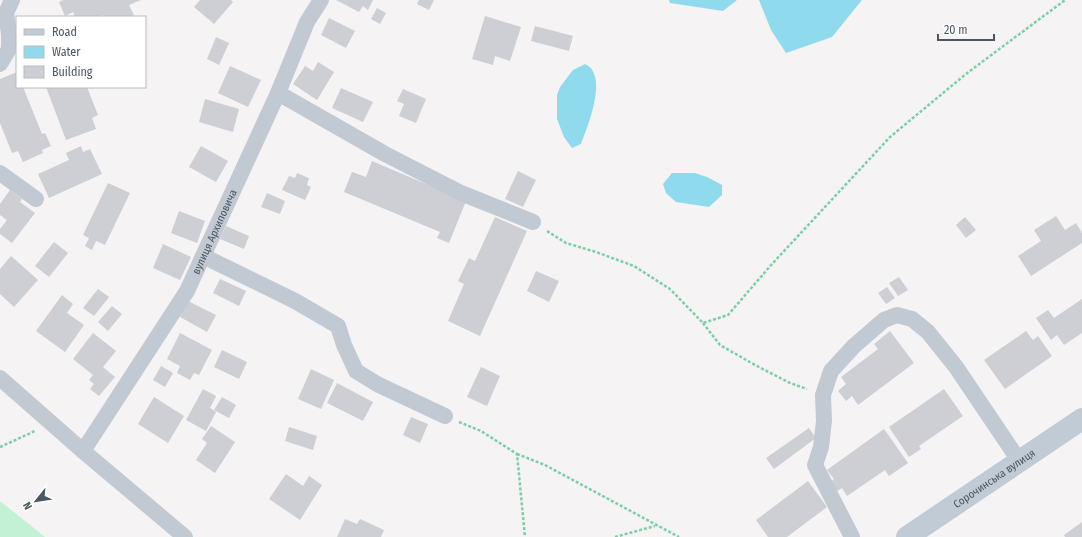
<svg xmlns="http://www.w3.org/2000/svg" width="1082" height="537" font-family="'Fira Sans Condensed',sans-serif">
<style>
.green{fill:#c3f1d5}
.water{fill:#90daee}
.building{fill:#cdcfd5}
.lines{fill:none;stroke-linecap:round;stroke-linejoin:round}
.path{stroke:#7ad0a6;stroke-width:2.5;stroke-dasharray:3 2;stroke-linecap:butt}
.street{stroke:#c1cad2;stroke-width:16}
.secondary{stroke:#c1cbd6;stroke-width:22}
.labels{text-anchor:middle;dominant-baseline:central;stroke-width:3.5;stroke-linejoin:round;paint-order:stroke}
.street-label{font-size:11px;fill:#4a5661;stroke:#fff}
</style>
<rect width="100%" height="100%" fill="#f5f3f3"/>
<polygon class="green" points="0,501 45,537 0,537"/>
<g class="water">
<polygon points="669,0 737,0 723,11 670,3"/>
<polygon points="759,0 862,0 832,37 786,53 771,30"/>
<path d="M585 64C609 75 588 126 581 144L572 148 564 137 557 119V95L560 87 573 70Z"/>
<polygon points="672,173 695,173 707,177 722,185 722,195 709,207 676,202 666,193 663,184"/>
</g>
<g class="building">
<polygon points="63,0 141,0 129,5 134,15 130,17 104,17 103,15 98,17 75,17 73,12 65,16 59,2"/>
<polygon points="200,0 231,0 233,2 214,24 194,7"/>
<polygon points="336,0 373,0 368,10 363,6 359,12"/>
<polygon points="419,0 434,0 429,10 417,4"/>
<polygon points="377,8 386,13 380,24 371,19"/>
<polygon points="485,16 521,27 510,61 495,56 493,65 472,59"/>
<polygon points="329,18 355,31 346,48 321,35"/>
<polygon points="535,26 573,36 569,51 531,41"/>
<polygon points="216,37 229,43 219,65 207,59"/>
<polygon points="318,62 334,72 317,100 293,84 305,66 313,71"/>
<polygon points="230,66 261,80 248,107 218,93"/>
<polygon points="17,72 17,87 23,87 42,134 45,133 51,146 42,150 43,153 23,162 18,151 12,153 0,123 0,79"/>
<polygon points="46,87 87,87 98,115 92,118 96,129 66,140"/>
<polygon points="341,88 373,102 363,122 332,108"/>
<polygon points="403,89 426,99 416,123 399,116 404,104 397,101"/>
<polygon points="205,99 239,109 233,132 199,122"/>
<polygon points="81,146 83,152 90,149 102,174 49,198 38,174 69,160 66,153"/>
<polygon points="201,146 228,161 216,182 189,167"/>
<polygon points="372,161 466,201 449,243 437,238 440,232 344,192 352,172 366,177"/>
<polygon points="518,171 536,180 523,207 505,199"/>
<polygon points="297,173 309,178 307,185 311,187 305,200 282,190 289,176 295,178"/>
<polygon points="108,183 130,193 105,245 96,241 92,250 85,246 89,238 83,235"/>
<polygon points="10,190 22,199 20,202 35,213 12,243 0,234 0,229 7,220 0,215 0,204"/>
<polygon points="267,193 285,201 280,214 261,207"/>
<polygon points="179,211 205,221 197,243 171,233"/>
<polygon points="1056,216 1065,230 1076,223 1082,233 1082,243 1031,276 1018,256 1041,241 1034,230"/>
<polygon points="495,217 527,231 480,336 448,321 464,284 458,281 469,258 475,261"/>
<polygon points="965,217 976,230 966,238 956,225"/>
<polygon points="226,226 249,236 244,249 220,239"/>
<polygon points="54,242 68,253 49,277 35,266"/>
<polygon points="163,244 191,257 180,280 153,268"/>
<polygon points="11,256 38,280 14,307 0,294 0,269"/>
<polygon points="536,271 559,281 549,302 527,291"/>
<polygon points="899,277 908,290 898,296 889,283"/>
<polygon points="220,279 246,291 239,306 213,293"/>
<polygon points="887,287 895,298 886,304 878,293"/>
<polygon points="98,289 109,297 94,316 83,308"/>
<polygon points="62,295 73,304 67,313 84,325 65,352 36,331"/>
<polygon points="1082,299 1082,333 1064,345 1057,335 1051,340 1036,318 1048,310 1054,318"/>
<polygon points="188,301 216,315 207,332 180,317"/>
<polygon points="112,306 122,314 108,331 98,322"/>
<polygon points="890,331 914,363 858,405 852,396 846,401 838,391 846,384 841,377 878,349 874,344"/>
<polygon points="1026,331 1033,340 1038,336 1052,356 1005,389 984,360"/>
<polygon points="93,333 116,351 103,367 115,377 99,396 90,389 94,384 89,380 93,375 73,359"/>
<polygon points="180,333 212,350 199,375 194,373 190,380 177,373 180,366 167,359"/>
<polygon points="222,350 247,362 239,379 214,367"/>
<polygon points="161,366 173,373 165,387 153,380"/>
<polygon points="481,367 500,376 487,406 467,397"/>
<polygon points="311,369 334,380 321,409 298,399"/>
<polygon points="337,383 373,402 363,421 327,403"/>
<polygon points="203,389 216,396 210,408 216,412 206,431 186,420"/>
<polygon points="944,389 963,416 919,446 921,449 909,457 889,427"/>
<polygon points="154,397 184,416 168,443 138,424"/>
<polygon points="222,397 236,405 229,418 214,410"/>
<polygon points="411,417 428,424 420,443 403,435"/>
<polygon points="211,426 235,442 215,473 196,460 207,443 202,439"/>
<polygon points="289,427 317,436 313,450 285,441"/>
<polygon points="809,428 816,438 774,469 766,458"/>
<polygon points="884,429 908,463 889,476 885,470 847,496 842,488 836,492 829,483 834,479 827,470"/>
<polygon points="286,474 303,486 309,476 322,485 300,520 269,499"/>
<polygon points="808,481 827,507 787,537 768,537 756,520"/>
<polygon points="345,519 357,524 360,519 384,530 381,537 337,537"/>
<polygon points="1082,522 1082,537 1065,537 1064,535"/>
</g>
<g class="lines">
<g class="path">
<polyline points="547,231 566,243 596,252 634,266 670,289 703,323 728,315 772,264 890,137 966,74 1065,0"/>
<polyline points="703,323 720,345 755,365 790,383 807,389"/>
<polyline points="459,422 481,431 517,454 525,537"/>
<polyline points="0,447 35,431"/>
<polyline points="517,454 545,465 679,537"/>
<polyline points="615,537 655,526"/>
</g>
<g class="street">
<polyline points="0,64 9,49 9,34 6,13 12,0"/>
<polyline points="278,93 385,154 461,193 533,222"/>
<polyline points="0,173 36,199"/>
<polyline points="203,256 295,301 338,326 344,345 356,371 377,384 445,416"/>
<polyline points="0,378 83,451 185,537"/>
<path id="s1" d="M83 451 187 291 278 93 307 22 321 0"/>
<polyline points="852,537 815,465 821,447 824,421 823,395 831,371 854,346 884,320 897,315 912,319 928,332 956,367 1020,462"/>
</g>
<path class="secondary" id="s2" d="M907 537 1082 419"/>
</g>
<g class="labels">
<g class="street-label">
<text stroke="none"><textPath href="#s1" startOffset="256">вулиця Архиповича</textPath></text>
<text stroke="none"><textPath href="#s2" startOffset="105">Сорочинська вулиця</textPath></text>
</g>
</g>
<rect x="16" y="16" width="130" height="72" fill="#ffffff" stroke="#b7bbc0"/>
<rect x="24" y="29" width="20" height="6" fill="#c1cbd6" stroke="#b7bbc0"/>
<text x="52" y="36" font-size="12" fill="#4a5661">Road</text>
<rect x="24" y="46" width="20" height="12" fill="#90daee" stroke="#b7bbc0"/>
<text x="52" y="56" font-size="12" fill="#4a5661">Water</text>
<rect x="24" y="66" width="20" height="12" fill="#cdcfd5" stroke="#b7bbc0"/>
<text x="52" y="76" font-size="12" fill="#4a5661">Building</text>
<g transform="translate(36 501) rotate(240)" stroke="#ffffff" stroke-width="3" paint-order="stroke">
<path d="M0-3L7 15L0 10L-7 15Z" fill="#4a5661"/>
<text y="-6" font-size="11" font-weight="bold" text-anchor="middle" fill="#4a5661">N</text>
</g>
<path d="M938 34v6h56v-6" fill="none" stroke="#4a5661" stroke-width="2"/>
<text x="944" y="34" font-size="12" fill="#4a5661" stroke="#ffffff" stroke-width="3" paint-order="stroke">20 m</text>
</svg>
